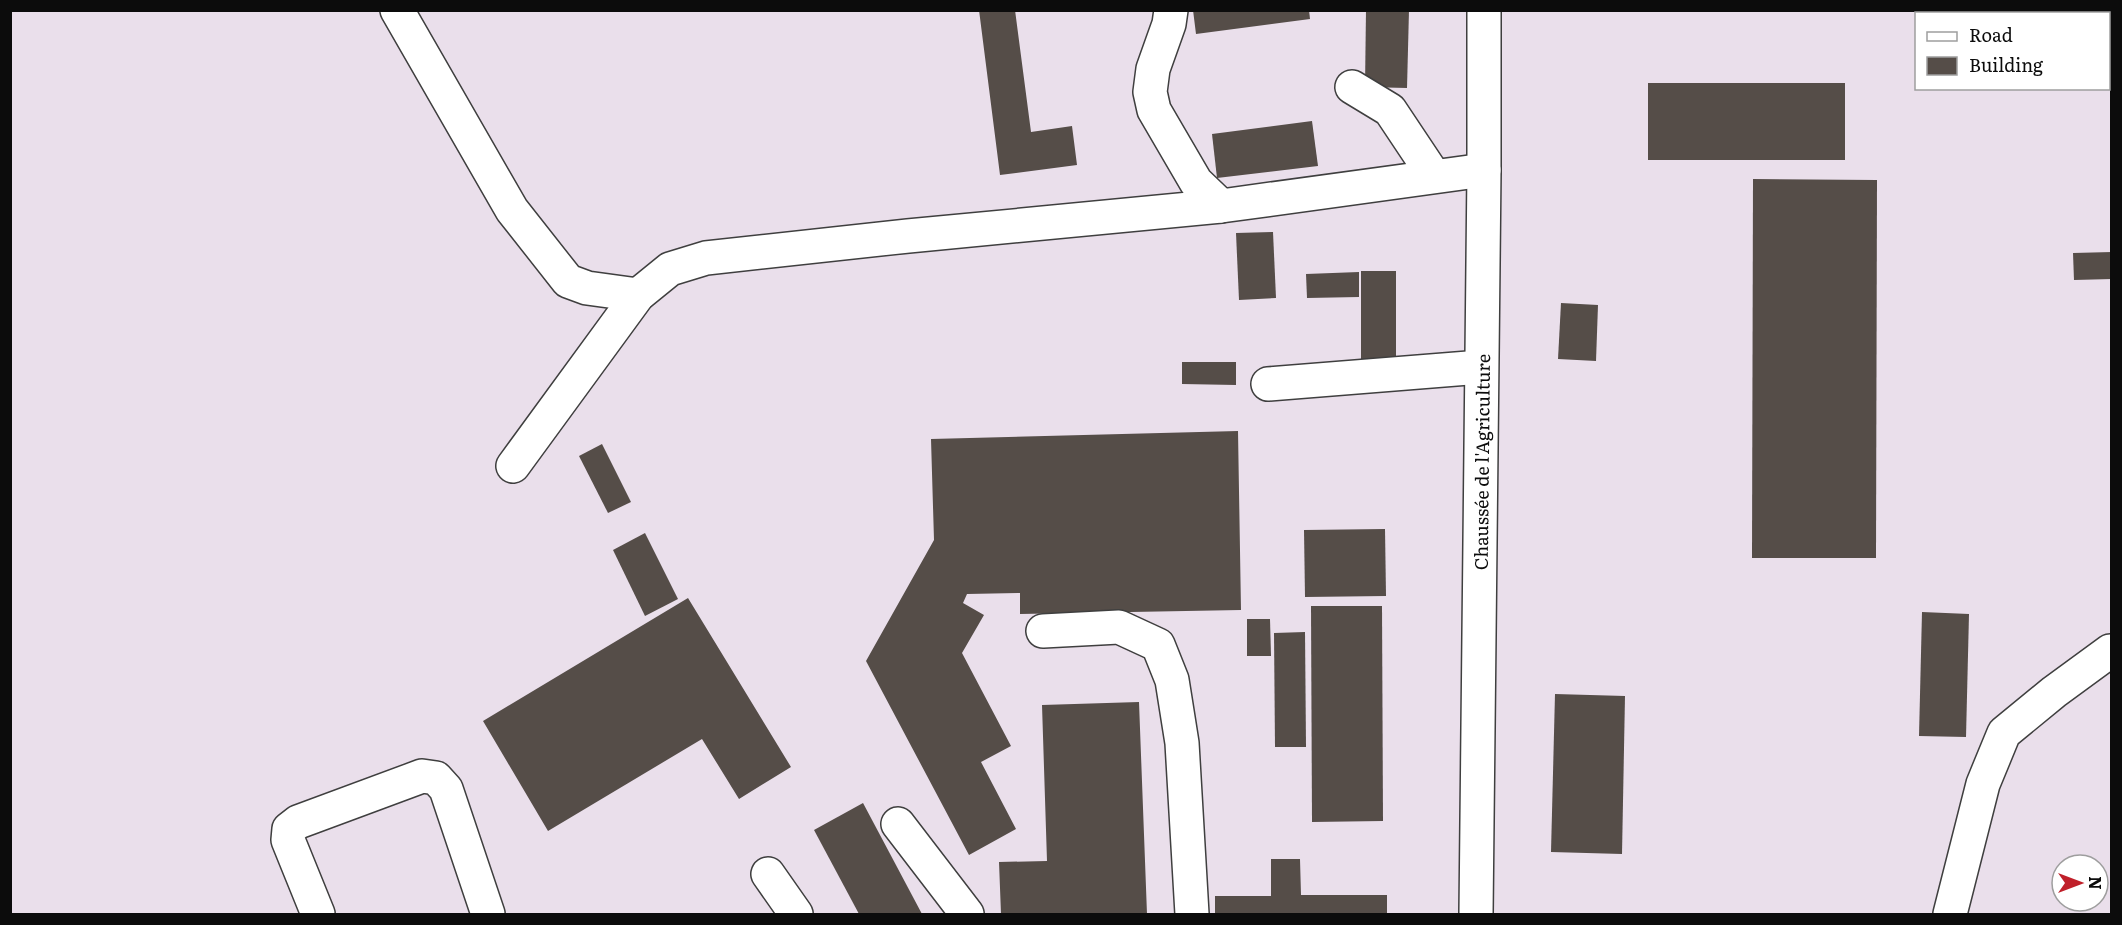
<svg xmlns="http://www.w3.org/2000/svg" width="2122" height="925" font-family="Literata,serif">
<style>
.industrial{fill:#eadfeb;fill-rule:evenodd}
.building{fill:#554d48}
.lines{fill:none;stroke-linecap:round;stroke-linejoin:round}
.minor-casing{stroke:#3f3f3f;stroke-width:36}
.minor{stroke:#fff;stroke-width:33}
.labels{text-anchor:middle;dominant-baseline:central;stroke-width:6;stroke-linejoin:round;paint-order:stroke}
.street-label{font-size:18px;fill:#0c0c0c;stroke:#fff}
</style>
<rect width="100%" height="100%" fill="#fffbeb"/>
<path class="industrial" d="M11 11H2111V914H11ZM1916 14H2108V88H1916ZM2062 865H2098V901H2062Z"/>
<g class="building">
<polygon points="979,10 1015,10 1031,132 1072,126 1077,165 1000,175"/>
<polygon points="1193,10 1309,10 1310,19 1196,34"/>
<polygon points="1366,10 1409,10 1407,88 1365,87"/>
<rect x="1648" y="83" width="197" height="77"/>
<polygon points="1312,121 1318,166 1217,178 1212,134"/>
<polygon points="1753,179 1877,180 1876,558 1752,558"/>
<polygon points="1273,232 1276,298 1239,300 1236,233"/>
<polygon points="2112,252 2112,279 2074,280 2073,253"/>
<rect x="1361" y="271" width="35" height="96"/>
<polygon points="1359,272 1359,297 1307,298 1306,274"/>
<polygon points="1561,303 1598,305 1596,361 1558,359"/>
<polygon points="1182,362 1236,362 1236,385 1182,384"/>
<polygon points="1238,431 1241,610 1020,614 1020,593 967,594 963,603 984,615 962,653 1011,746 981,762 1016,829 969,855 866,661 934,540 931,439"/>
<polygon points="602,444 631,502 608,513 579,456"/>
<polygon points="1385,529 1386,596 1305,597 1304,530"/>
<polygon points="645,533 678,599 645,616 613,550"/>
<polygon points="688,598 791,767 739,799 702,739 548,831 483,721"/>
<polygon points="1311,606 1382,606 1383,821 1312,822"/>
<polygon points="1922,612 1969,614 1966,737 1919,736"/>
<polygon points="1247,619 1270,619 1271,656 1247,656"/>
<polygon points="1305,632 1306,747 1275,747 1274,633"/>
<polygon points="1555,694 1625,696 1622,854 1551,852"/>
<polygon points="1139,702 1147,914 1001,914 999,862 1047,861 1042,705"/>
<polygon points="863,803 922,914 859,914 814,830"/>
<polygon points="1271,859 1300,859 1301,895 1387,895 1387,914 1215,914 1215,896 1271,896"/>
</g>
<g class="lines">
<defs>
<g id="minor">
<polyline points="397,10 512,210 568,281 587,288 638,295"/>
<polyline points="1171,10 1169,24 1153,69 1150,92 1154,110 1196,182 1221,206"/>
<polyline points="1352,87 1390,110 1434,176"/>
<polyline points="1268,384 1481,367"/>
<polyline points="513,466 638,295 670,269 706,258 908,236 1221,206 1484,170"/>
<polyline points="1043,631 1119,627 1158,645 1172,680 1182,743 1192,914"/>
<polyline points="898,824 967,914"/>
<polyline points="768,874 796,914"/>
<polyline points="318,914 288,840 289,829 298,822 422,776 436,778 446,789 488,914"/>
<path id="s1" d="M1476 914 1484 170V10"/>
<polyline points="1950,914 1983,784 2004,733 2054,692 2110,651"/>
</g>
</defs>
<use href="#minor" class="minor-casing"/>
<use href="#minor" class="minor"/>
</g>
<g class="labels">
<g class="street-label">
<text stroke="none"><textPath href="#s1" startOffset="452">Chaussée de l'Agriculture</textPath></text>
</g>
</g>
<rect width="2122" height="925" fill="none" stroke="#0c0c0c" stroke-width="24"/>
<rect x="1915" y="12" width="195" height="78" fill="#ffffff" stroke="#9e9e9e" stroke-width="1.5"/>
<rect x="1927" y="32" width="30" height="9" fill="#ffffff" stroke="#9e9e9e" stroke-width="1.5"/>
<text x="1969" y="42" font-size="18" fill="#0c0c0c">Road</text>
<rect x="1927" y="57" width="30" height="18" fill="#554d48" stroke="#9e9e9e" stroke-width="1.5"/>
<text x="1969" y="72" font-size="18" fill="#0c0c0c">Building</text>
<g transform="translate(2080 883) rotate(90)"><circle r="28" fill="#ffffff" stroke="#9e9e9e" stroke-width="1.5"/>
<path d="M0-4.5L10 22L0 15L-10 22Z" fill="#c0202a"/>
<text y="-9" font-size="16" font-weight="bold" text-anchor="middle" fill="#0c0c0c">N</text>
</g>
</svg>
